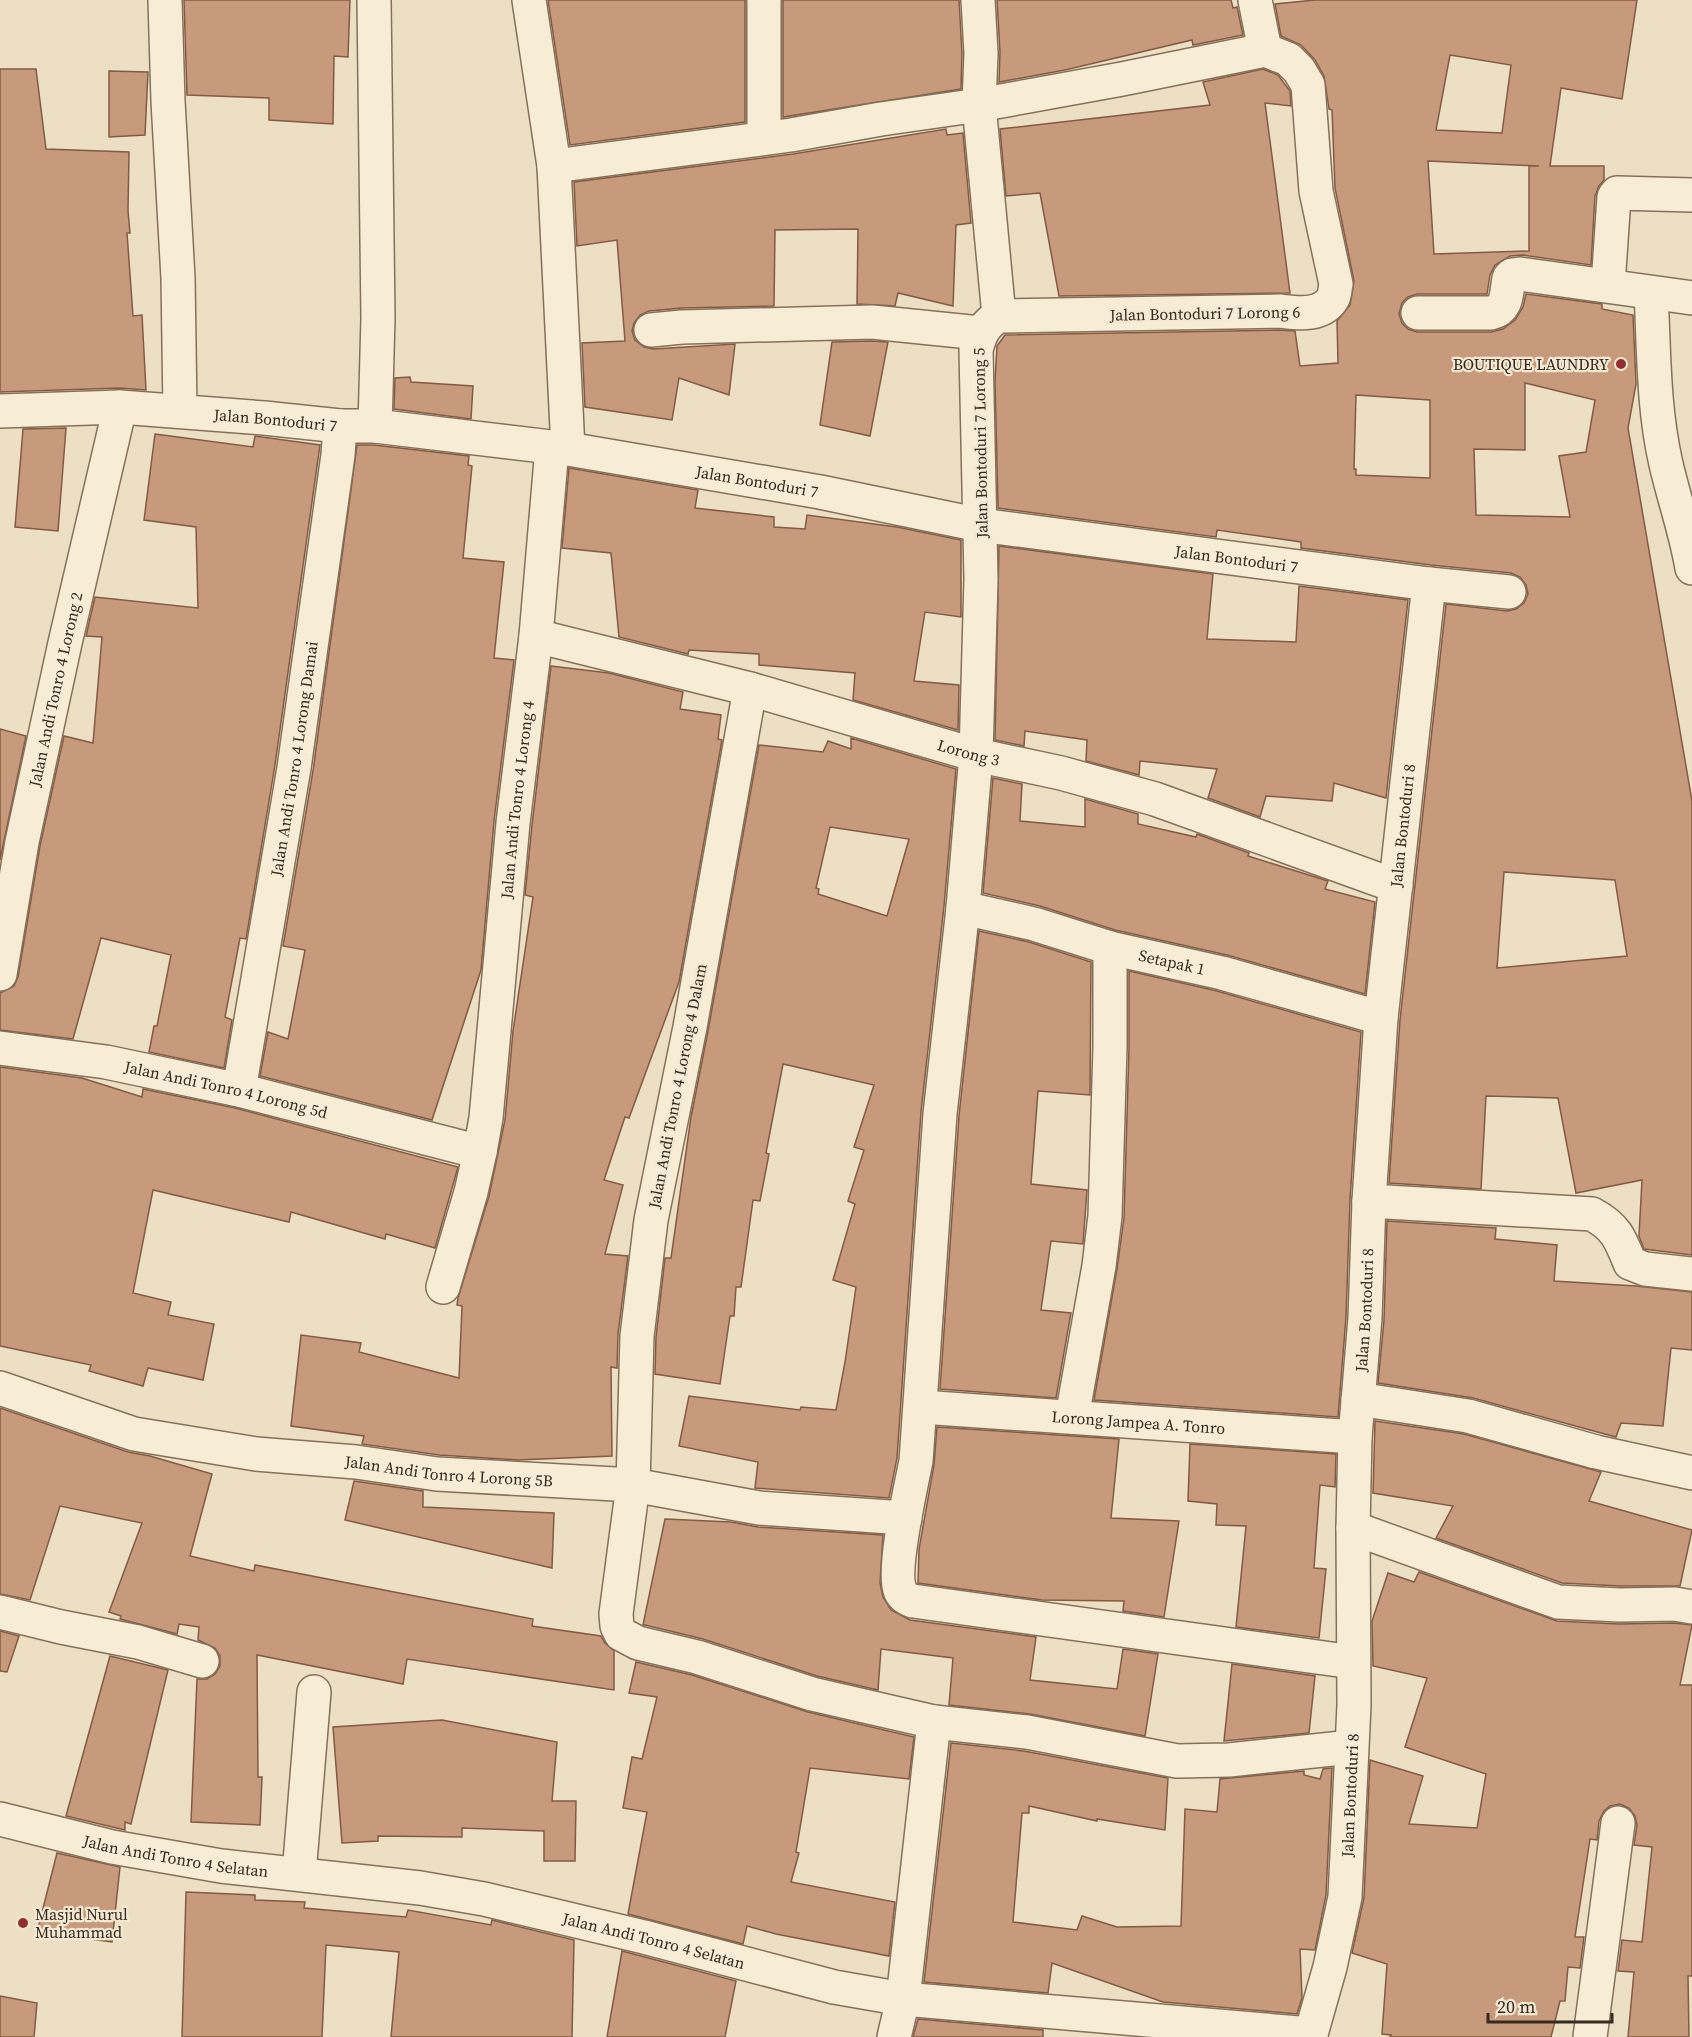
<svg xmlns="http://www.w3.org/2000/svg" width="1692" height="2037" font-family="'Source Serif 4',serif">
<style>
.building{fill:#c89a7c;stroke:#835b43;stroke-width:1.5;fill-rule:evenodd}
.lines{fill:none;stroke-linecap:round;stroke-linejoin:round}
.minor-casing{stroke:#85715b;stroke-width:36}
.minor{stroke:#f7edd7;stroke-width:33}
.poi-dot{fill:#912f31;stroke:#f3e9d3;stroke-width:2}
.labels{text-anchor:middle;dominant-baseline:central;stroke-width:4.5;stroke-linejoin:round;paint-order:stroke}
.street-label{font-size:16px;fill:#36291f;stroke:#f3e9d3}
.poi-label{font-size:16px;fill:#36291f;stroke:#f3e9d3;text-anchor:end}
</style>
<rect width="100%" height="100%" fill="#ecdfc4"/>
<g class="building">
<polygon points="184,0 350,0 348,57 334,56 333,124 269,120 269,98 187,95"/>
<polygon points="548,0 745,0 745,122 570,145"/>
<polygon points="783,0 959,0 962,53 961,89 783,117"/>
<polygon points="997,0 1231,0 1233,8 1237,7 1243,35 1193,45 1192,40 1065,70 999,82 1000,52"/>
<path d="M1315 0H1637L1622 99 1561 88 1550 166H1604V180L1599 186 1595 196 1591 265 1523 255 1510 256 1495 265 1490 275 1487 294H1417L1408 297 1402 303 1399 314 1402 323 1408 329 1417 332H1491L1503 329 1515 320 1523 307 1526 294 1602 304V309L1633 315 1636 384 1628 428 1692 801V1255L1644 1249 1639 1236 1642 1180 1576 1193 1558 1098 1486 1096 1481 1189 1389 1183 1400 1020 1446 604 1507 611 1516 609 1524 603 1528 594 1526 585 1520 577 1511 573 1431 565 1301 548V542L1217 530 1216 537 998 508 995 380 997 346 1005 335 1279 330 1295 331 1300 366 1338 363 1337 321 1350 305 1354 281 1335 188 1332 110 1329 109 1324 76 1315 60 1301 45 1281 36 1275 4ZM1450 55 1511 65 1502 133 1436 130ZM1428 161 1539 166H1529V251L1434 254ZM1525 383 1595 400 1586 452 1559 456 1570 517 1476 515 1474 449 1525 450ZM1356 395 1430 400V478L1356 475V469H1354ZM1504 872 1615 880 1627 956 1497 968Z"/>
<polygon points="0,69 36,69 46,149 129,152 128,211 130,233 127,233 133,316 142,315 146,390 119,388 0,392"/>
<polygon points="1263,69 1278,75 1290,91 1291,106 1265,103 1290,293 1059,296 1040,193 1006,196 1000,129 1210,105 1203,82"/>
<polygon points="109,71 148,72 145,135 109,137"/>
<polygon points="946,129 947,135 963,133 971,223 956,225 953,306 898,293 895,306 857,304 858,229 775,230 774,306 682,308 649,311 640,315 634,323 632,331 635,340 644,347 653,349 735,344 729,395 679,378 672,420 585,407 582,343 625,341 617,240 577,246 574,182 793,154"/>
<polygon points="871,341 888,342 870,436 820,425 832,342"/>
<polygon points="410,377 411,382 473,386 471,419 394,409 395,378"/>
<polygon points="66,428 58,531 15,527 23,429"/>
<polygon points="155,434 253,447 255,436 320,445 275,765 246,939 240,938 225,1017 232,1020 224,1068 149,1052 154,1026 157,1026 171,955 101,938 73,1039 0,1030 0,993 14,986 18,977 40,846 64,736 93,743 102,637 86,636 95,597 198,608 196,527 144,520"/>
<polygon points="357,445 374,445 469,456 468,465 472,466 463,558 504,562 494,658 514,660 494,821 481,970 432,1120 260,1076 268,1032 288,1039 305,950 283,946 313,771"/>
<polygon points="569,468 698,490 695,508 774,517 774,527 805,529 807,515 897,527 961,540 961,617 925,612 914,681 959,685 958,730 853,700 855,673 759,665 759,654 689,650 688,654 619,637 611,553 562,548"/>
<polygon points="999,546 1213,574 1207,639 1296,642 1299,586 1408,600 1386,798 1334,783 1332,801 1266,796 1260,817 1208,798 1217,769 1140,761 1139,775 1086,761 1087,740 1025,731 1024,746 995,740"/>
<polygon points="551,666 609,673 683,692 680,709 721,715 718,739 722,740 679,982 629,1118 625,1117 604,1180 623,1185 605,1254 628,1256 618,1334 617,1368 611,1367 612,1456 518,1460 439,1455 362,1444 364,1436 291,1426 301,1335 361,1343 359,1352 459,1378 462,1306 457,1305 458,1298 489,1196 505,1120 513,1031 533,897 525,895 532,825"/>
<polygon points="0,729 26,736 0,860"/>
<path d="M851 738 956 769 944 906 921 1112 897 1458 889 1498 755 1488 758 1462 679 1446 689 1396 800 1410 801 1407 836 1410 845 1362 856 1287 833 1280 855 1204 848 1201 864 1150 854 1147 874 1085 783 1064 766 1153 769 1154 760 1201 753 1200 741 1287H736L734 1316H730L720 1384 655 1374 656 1337 665 1258H671L691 1117 708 1031 759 745 823 752 828 741 851 749ZM830 827 909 839 887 916 818 894 819 889 816 888Z"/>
<polygon points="993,778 1022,784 1020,821 1085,827 1085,799 1138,814 1138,824 1196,837 1197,834 1249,853 1248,856 1328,881 1325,889 1375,902 1365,994 1227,955 1115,930 1040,906 983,893"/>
<polygon points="979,931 1029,942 1091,962 1090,1095 1038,1091 1031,1184 1087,1190 1083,1244 1051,1241 1041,1310 1071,1313 1056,1398 940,1389 959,1116"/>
<polygon points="1129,971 1217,991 1361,1032 1350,1200 1346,1317 1338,1417 1094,1400 1117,1269 1124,1218 1129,1048"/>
<polygon points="0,1067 82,1078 142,1097 143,1089 235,1108 458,1167 435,1248 386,1234 385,1239 291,1212 289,1222 153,1190 133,1293 171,1302 168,1315 214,1324 203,1380 148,1368 143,1386 89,1371 91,1365 0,1346"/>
<polygon points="1387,1221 1496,1228 1495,1239 1557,1245 1554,1281 1636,1286 1692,1292 1692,1350 1671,1348 1663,1426 1621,1423 1616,1437 1473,1398 1378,1383 1384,1320"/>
<polygon points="0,1408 128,1452 150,1456 212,1474 190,1556 254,1571 255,1565 533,1619 532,1626 601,1636 605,1643 614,1651 614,1690 407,1659 403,1684 257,1655 258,1777 262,1777 260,1825 191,1822 197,1679 207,1679 215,1674 220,1666 220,1656 215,1648 198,1640 199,1627 179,1624 177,1634 120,1619 121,1616 109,1612 142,1523 60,1506 30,1600 0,1594"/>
<polygon points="1375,1421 1464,1434 1601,1472 1589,1501 1692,1530 1680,1586 1620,1586 1562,1583 1436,1538 1453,1506 1373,1493"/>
<polygon points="937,1427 1119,1439 1111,1518 1179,1521 1164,1617 1123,1611 1124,1601 1042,1600 918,1583 919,1549 934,1465"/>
<polygon points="1190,1444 1336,1454 1335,1487 1320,1485 1314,1568 1326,1569 1319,1638 1236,1627 1246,1526 1216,1525 1217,1504 1188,1501"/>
<polygon points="354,1481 423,1491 423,1507 554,1513 552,1568 345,1520"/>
<polygon points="665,1519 731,1522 758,1527 883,1535 880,1583 883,1597 891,1610 910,1620 1036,1637 1030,1680 1117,1689 1123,1649 1158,1654 1145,1736 1030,1714 949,1705 953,1658 881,1649 878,1690 817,1676 703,1639 645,1625 643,1625"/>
<polygon points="1419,1572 1557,1621 1619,1624 1674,1623 1692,1625 1680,1685 1692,1685 1692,1976 1688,1976 1689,2037 1628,2037 1634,1972 1618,1971 1622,1940 1642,1942 1652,1847 1634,1845 1637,1825 1635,1816 1629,1808 1620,1804 1610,1806 1604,1811 1599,1821 1597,1840 1590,1839 1575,1937 1584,1937 1580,1968 1568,1967 1565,2001 1560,2001 1551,2037 1390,2037 1391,2035 1382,2034 1387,1964 1352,1953 1364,1898 1370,1760 1423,1776 1409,1824 1477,1828 1486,1774 1405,1747 1427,1678 1373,1666 1372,1621 1388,1573 1414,1582"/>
<polygon points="0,1631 19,1636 7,1672 0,1671"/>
<polygon points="110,1656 168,1670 131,1824 125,1822 125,1830 66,1816"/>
<polygon points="636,1662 692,1675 808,1712 914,1737 909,1779 810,1768 796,1852 799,1853 791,1882 895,1902 889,1956 776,1934 747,1926 743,1944 628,1914 647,1812 623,1808 632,1757 642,1759 657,1697 629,1693"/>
<polygon points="1232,1664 1315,1676 1309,1733 1224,1741"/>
<polygon points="442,1720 557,1742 552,1801 576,1801 575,1861 544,1861 544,1831 462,1828 462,1837 378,1836 378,1841 342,1843 333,1727"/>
<polygon points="951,1743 1024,1751 1168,1778 1165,1830 1097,1819 1097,1821 1029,1806 1029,1813 1022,1813 1013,1922 1077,1930 1082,1916 1117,1927 1181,1926 1185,1809 1217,1812 1220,1779 1304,1771 1304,1775 1320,1779 1323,1769 1332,1768 1326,1895 1315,1950 1300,1949 1302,1998 1297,2014 1163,2002 1052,1963 1048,1993 924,1982"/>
<polygon points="57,1853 120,1867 112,1942 37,1932"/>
<polygon points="186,1892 255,1895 255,1900 305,1902 304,1908 406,1917 408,1910 491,1925 492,1920 574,1940 572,2037 391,2037 399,1952 326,1945 322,2037 182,2037"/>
<polygon points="622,1951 736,1981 725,2037 607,2037"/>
<polygon points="0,1996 37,2003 34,2037 0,2037"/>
<polygon points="918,2019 1043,2030 1043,2037 913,2037"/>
</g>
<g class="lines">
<defs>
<g id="minor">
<polyline points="165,0 168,101 178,278 180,411"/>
<polyline points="374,0 378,318 375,426"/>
<polyline points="529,0 554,166 568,449"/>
<polyline points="978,0 981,53 979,105 999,316"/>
<polyline points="1255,0 1265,50"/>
<path d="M1265 50 1288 59 1299 70 1308 85 1316 191 1336 284C1335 288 1335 295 1333 298 1322 317 1297 313 1280 311L999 316C984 324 980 335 976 350L981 579 976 755 963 908 940 1114 916 1461C911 1486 892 1570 900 1590 902 1596 907 1599 913 1601L1353 1662"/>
<polyline points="764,138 764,0"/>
<polyline points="554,166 791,135 881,119 979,105 1122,79 1265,50"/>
<polyline points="1608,285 1614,197 1617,193 1692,195"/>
<path d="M1651 293C1654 350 1653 408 1666 464 1674 499 1686 532 1692 568"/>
<path d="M1418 313H1491C1508 309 1506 294 1509 278L1512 275 1520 274 1692 298"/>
<polyline points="651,330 682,327 872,322 980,333"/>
<path id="s1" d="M0 411 120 407 264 418 340 426H375L568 449 820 492 980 525 1429 584 1509 592"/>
<path id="s2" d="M536 636 750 689 976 755 1061 773 1155 799 1396 886"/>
<polyline points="750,689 690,1027 651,1220 637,1336 633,1485 616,1614 617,1626 621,1634 638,1643 697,1657 812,1694 934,1722 1027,1732 1177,1761 1229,1760 1351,1747"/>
<path id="s3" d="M963 908 1034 924 1110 948 1222 973 1381 1018"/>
<path id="s4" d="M0 974 22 842 65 643 120 407"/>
<path id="s5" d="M0 1048 106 1062 239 1090 480 1152 486 1118 513 823 536 636 552 448"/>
<path id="s6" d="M239 1090 294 768 338 455 340 426"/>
<path d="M1369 1201 1592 1214C1616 1227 1620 1238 1630 1263L1645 1269 1692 1274"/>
<polyline points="443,1287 471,1192 480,1152"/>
<path id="s7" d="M0 1388 134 1434 256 1454 356 1462 437 1474 633 1485 759 1508 905 1518"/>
<polyline points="1358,1399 1468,1416 1596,1452 1692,1473"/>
<path id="s8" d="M921 1407 1355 1437"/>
<polyline points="1072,1417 1099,1266 1105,1216 1110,1047 1110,948"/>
<polyline points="1353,1528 1558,1602 1620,1605 1675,1604 1692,1607"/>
<polyline points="0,1612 61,1627 138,1642 202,1661"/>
<path id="s9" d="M0 1819 112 1847 221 1866 420 1888 484 1899 644 1937 834 1987 903 1999 1311 2034"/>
<polyline points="299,1874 314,1692"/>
<path id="s10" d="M1311 2034 1330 1967 1345 1897 1354 1705 1353 1528 1355 1437 1365 1318 1369 1201 1381 1018 1429 584"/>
<polyline points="894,2037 903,1999 934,1722"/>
<polyline points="1590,2037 1618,1823"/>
</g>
</defs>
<use href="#minor" class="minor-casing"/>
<use href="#minor" class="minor"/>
</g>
<g class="poi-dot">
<circle cx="1621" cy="364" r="6"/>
<circle cx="23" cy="1923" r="6"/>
</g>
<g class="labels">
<g class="street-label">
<text transform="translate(1205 313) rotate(-1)">Jalan Bontoduri 7 Lorong 6</text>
<text stroke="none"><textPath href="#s1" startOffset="276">Jalan Bontoduri 7</textPath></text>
<text transform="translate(980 443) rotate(-91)">Jalan Bontoduri 7 Lorong 5</text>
<text stroke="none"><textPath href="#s1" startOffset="762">Jalan Bontoduri 7</textPath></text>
<text stroke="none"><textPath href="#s1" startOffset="1248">Jalan Bontoduri 7</textPath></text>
<text stroke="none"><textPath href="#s4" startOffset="290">Jalan Andi Tonro 4 Lorong 2</textPath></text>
<text stroke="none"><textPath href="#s2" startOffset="448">Lorong 3</textPath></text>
<text stroke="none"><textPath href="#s6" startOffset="336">Jalan Andi Tonro 4 Lorong Damai</textPath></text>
<text stroke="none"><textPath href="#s5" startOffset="846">Jalan Andi Tonro 4 Lorong 4</textPath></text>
<text stroke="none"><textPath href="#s10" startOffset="1215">Jalan Bontoduri 8</textPath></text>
<text stroke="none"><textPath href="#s3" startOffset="216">Setapak 1</textPath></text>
<text transform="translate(677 1086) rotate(-79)">Jalan Andi Tonro 4 Lorong 4 Dalam</text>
<text stroke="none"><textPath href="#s5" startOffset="230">Jalan Andi Tonro 4 Lorong 5d</textPath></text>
<text stroke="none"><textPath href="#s10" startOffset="729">Jalan Bontoduri 8</textPath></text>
<text stroke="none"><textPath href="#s8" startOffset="218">Lorong Jampea A. Tonro</textPath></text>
<text stroke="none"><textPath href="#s7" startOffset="459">Jalan Andi Tonro 4 Lorong 5B</textPath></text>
<text stroke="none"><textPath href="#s10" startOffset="243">Jalan Bontoduri 8</textPath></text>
<text stroke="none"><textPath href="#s9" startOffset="180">Jalan Andi Tonro 4 Selatan</textPath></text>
<text stroke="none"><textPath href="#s9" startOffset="666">Jalan Andi Tonro 4 Selatan</textPath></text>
</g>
<g class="poi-label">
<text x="1609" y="364">BOUTIQUE LAUNDRY</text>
<text x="35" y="1914" text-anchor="start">Masjid Nurul<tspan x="35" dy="18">Muhammad</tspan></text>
</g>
</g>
<path d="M1488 2013v9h124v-9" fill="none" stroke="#36291f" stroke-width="3"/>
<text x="1497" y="2013" font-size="18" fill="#36291f" stroke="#f3e9d3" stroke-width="4.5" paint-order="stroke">20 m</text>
</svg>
